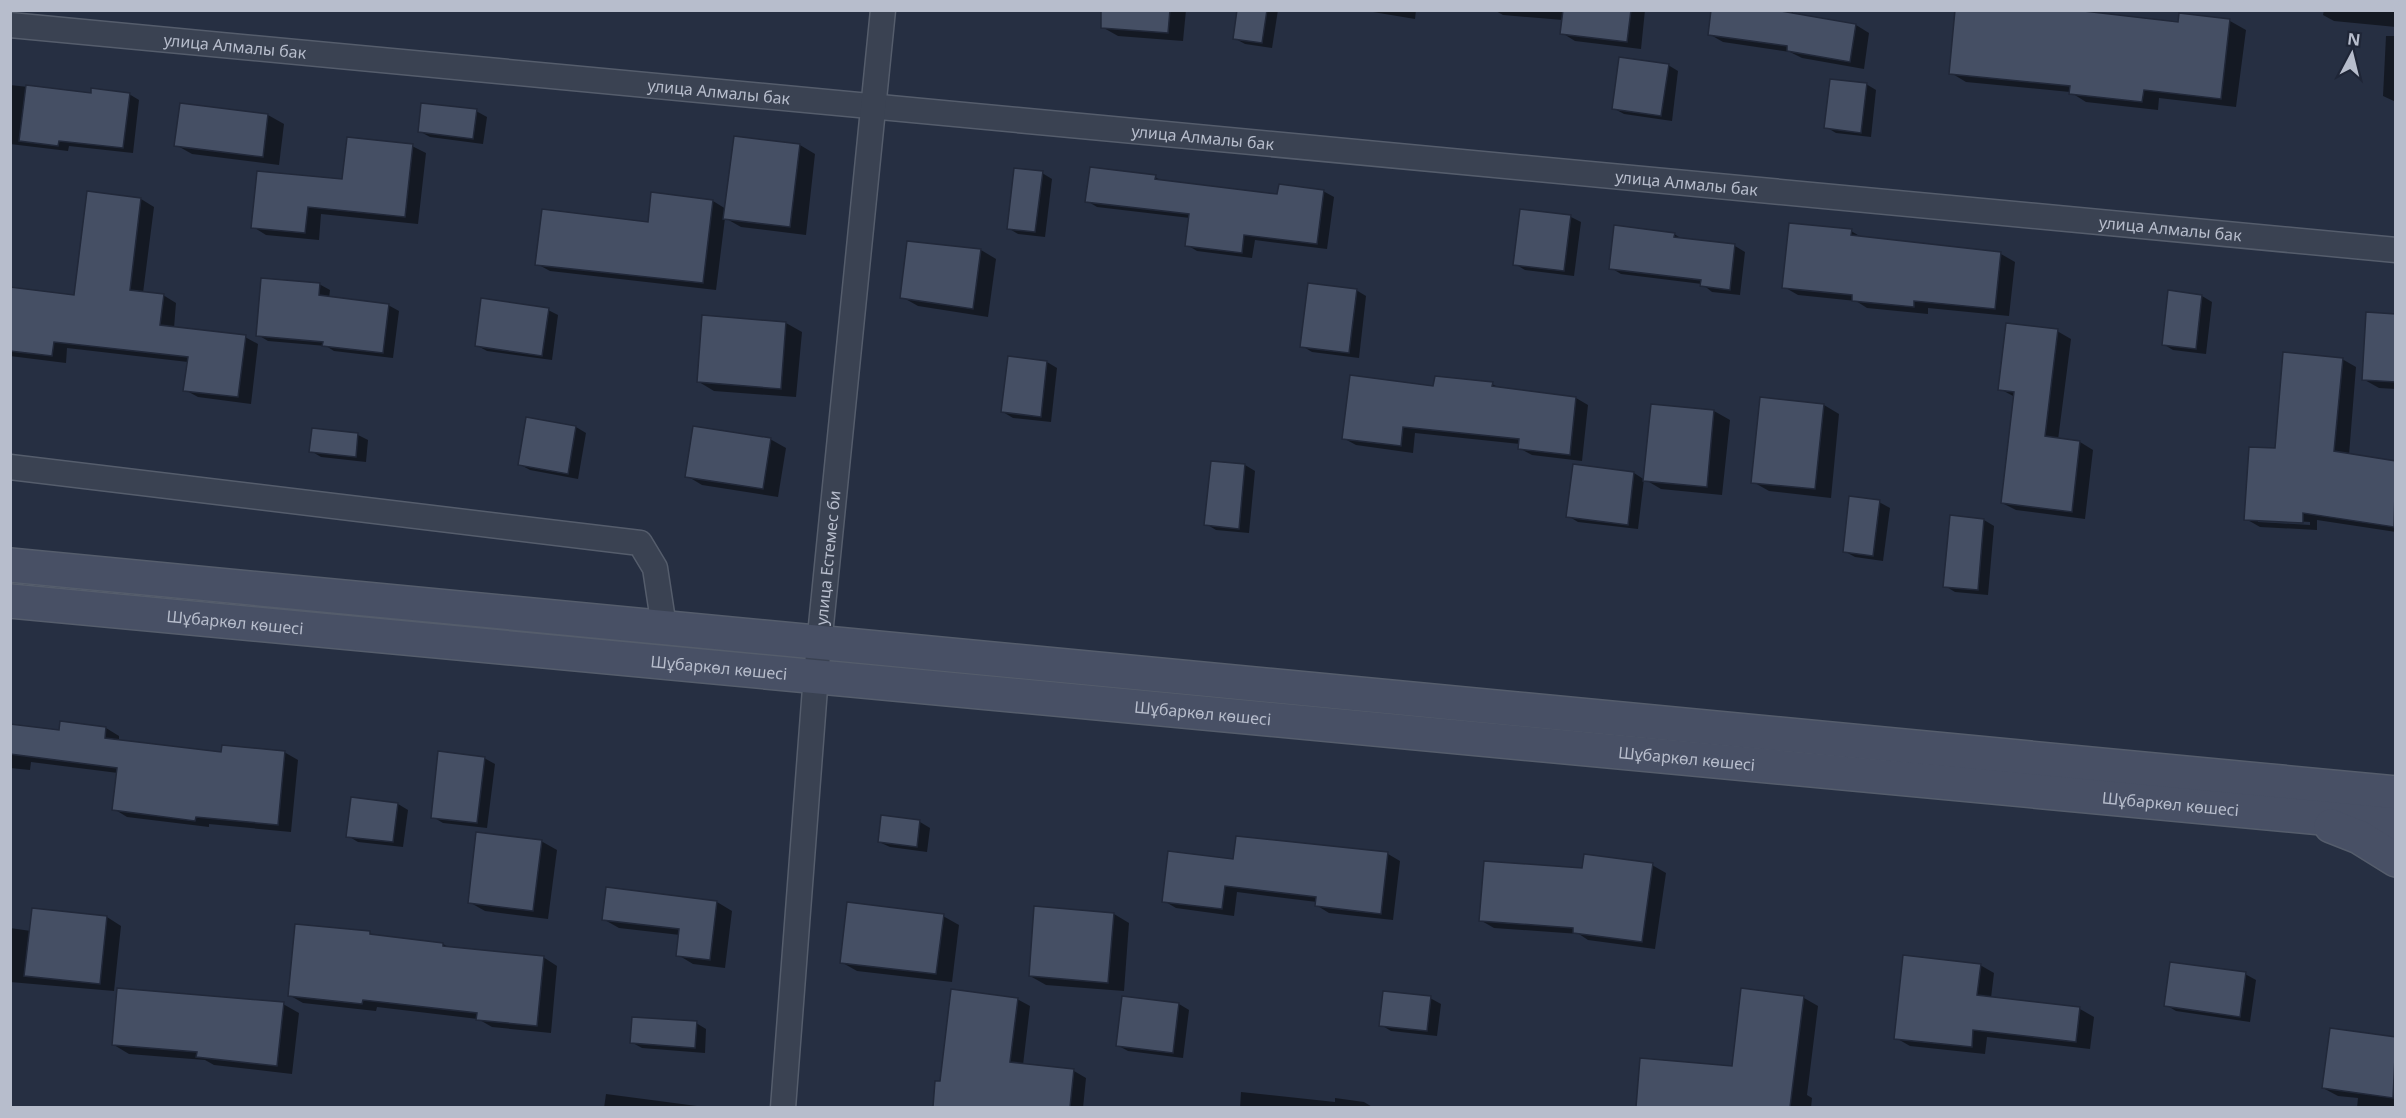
<svg xmlns="http://www.w3.org/2000/svg" width="2406" height="1118" font-family="'Noto Sans',sans-serif">
<style>
.shadow{fill:#0007;fill-rule:evenodd}
.building{fill:#454f64;stroke:#212839;stroke-width:1.5}
.lines{fill:none;stroke-linecap:round;stroke-linejoin:round}
.street-casing{stroke:#555d6c;stroke-width:27}
.secondary-casing{stroke:#555d6c;stroke-width:36}
.street{stroke:#3a4252;stroke-width:24}
.secondary{stroke:#485065;stroke-width:33}
.labels{text-anchor:middle;dominant-baseline:central;stroke-width:6;stroke-linejoin:round;paint-order:stroke}
.street-label{font-size:16px;fill:#b7bdcc;stroke:#1f2637}
</style>
<rect width="100%" height="100%" fill="#262f42"/>
<g class="shadow">
<polygon points="1103,10 1186,10 1183,41 1118,36 1102,27"/>
<polygon points="1239,10 1278,10 1272,48 1245,44 1234,38"/>
<polygon points="1361,10 1416,10 1415,19"/>
<polygon points="1494,10 1645,10 1641,49 1575,41 1562,33 1563,20 1503,15"/>
<polygon points="1712,10 1793,10 1793,15 1856,25 1869,33 1864,69 1802,58 1790,52 1723,42 1709,34"/>
<polygon points="2324,10 2396,10 2396,27 2334,21 2323,15"/>
<polygon points="2180,15 2230,21 2246,30 2236,107 2159,98 2158,110 2086,102 2070,92 1966,82 1951,73 2179,24"/>
<polygon points="2386,36 2396,36 2396,102 2383,96"/>
<polygon points="1668,65 1678,71 1672,121 1624,114 1613,108"/>
<polygon points="1866,84 1876,90 1871,137 1836,133 1826,127"/>
<polygon points="10,85 92,94 129,94 139,100 133,153 69,146 68,151 10,144"/>
<polygon points="181,104 268,115 284,124 279,165 192,154 176,145"/>
<polygon points="476,111 487,117 483,144 430,137 419,131"/>
<polygon points="800,145 815,154 806,235 741,227 725,218 716,290 550,271 537,264 713,201 726,209"/>
<polygon points="412,146 426,153 418,224 321,214 319,240 266,235 253,227"/>
<polygon points="1042,173 1052,179 1045,237 1018,234 1008,228"/>
<polygon points="1155,177 1164,182 1279,196 1323,191 1334,197 1327,249 1255,240 1252,258 1197,251 1187,245 1190,218 1097,207 1087,201"/>
<polygon points="141,199 154,207 143,293 163,295 176,303 174,328 245,337 258,344 251,404 198,397 185,390 188,362 67,348 66,363 10,356 10,288 76,296"/>
<polygon points="1571,217 1581,222 1574,276 1525,270 1515,264"/>
<polygon points="1851,231 1863,238 2001,254 2015,262 2009,316 1928,308 1928,314 1867,308 1856,301 1798,295 1784,287"/>
<polygon points="1674,234 1684,240 1735,246 1745,252 1740,295 1712,292 1702,284 1621,274 1611,268"/>
<polygon points="981,250 996,259 988,317 918,306 902,297"/>
<polygon points="319,284 330,290 329,298 388,305 399,311 393,358 334,351 326,346 268,341 258,335"/>
<polygon points="1356,290 1366,296 1359,358 1312,352 1302,346"/>
<polygon points="2170,292 2202,296 2212,302 2206,354 2173,350 2163,344"/>
<polygon points="548,310 558,315 552,360 487,351 476,345"/>
<polygon points="2396,316 2396,389 2379,388 2363,379"/>
<polygon points="786,323 802,332 796,397 714,391 699,382"/>
<polygon points="2057,331 2071,339 2058,440 2080,442 2093,450 2085,519 2016,510 2002,503 2015,397 2000,389"/>
<polygon points="1010,357 1047,362 1057,368 1051,422 1013,418 1003,412"/>
<path d="M2342 359 2356 367 2349 455 2396 462V532L2317 520V530L2260 527 2246 519 2276 450ZM2258 519 2310 522V525L2258 522Z"/>
<polygon points="1492,384 1502,389 1576,398 1588,405 1582,461 1532,455 1519,448 1520,444 1415,433 1413,453 1356,445 1343,438 1435,387"/>
<polygon points="1653,405 1714,411 1730,420 1722,495 1661,489 1644,479 1638,529 1578,522 1568,516 1634,473 1645,480"/>
<polygon points="1824,405 1839,414 1831,498 1769,491 1753,482"/>
<polygon points="527,418 576,427 586,433 578,479 530,470 519,464"/>
<polygon points="358,435 368,440 366,462 321,457 311,451"/>
<polygon points="770,439 786,448 778,497 702,485 687,476"/>
<polygon points="1245,465 1255,471 1249,533 1216,530 1206,524"/>
<polygon points="1879,502 1890,508 1883,561 1855,557 1844,551"/>
<polygon points="1984,520 1994,526 1988,595 1955,592 1945,586"/>
<polygon points="61,723 106,728 119,736 119,741 222,754 284,752 298,760 291,832 209,824 209,827 127,817 114,809 118,773 31,762 30,770 10,768 10,727 60,732"/>
<polygon points="484,758 495,764 487,828 443,823 433,817"/>
<polygon points="398,804 408,810 403,847 358,842 348,836"/>
<polygon points="920,822 930,828 927,852 890,847 879,842"/>
<polygon points="1238,837 1388,854 1400,861 1393,920 1329,913 1316,905 1317,902 1237,892 1234,916 1176,908 1164,901 1235,861"/>
<polygon points="541,841 557,850 548,919 485,911 469,902"/>
<polygon points="1652,865 1666,873 1655,949 1588,940 1579,934 1494,928 1480,920 1583,869"/>
<polygon points="717,902 732,911 725,968 693,964 678,955 680,935 619,928 603,919"/>
<polygon points="1114,914 1129,923 1124,991 1046,985 1030,976"/>
<polygon points="943,916 959,925 952,982 857,971 841,962"/>
<polygon points="107,917 121,926 114,991 10,982 10,928 31,931"/>
<polygon points="370,933 376,937 443,944 450,948 543,957 557,966 551,1033 492,1027 478,1019 377,1007 376,1011 303,1003 289,995"/>
<polygon points="1980,965 1994,973 1991,998 2080,1009 2094,1017 2090,1049 1987,1037 1985,1054 1910,1046 1896,1038"/>
<polygon points="2245,974 2256,980 2250,1022 2176,1011 2166,1005"/>
<polygon points="1430,998 1441,1004 1437,1036 1391,1031 1381,1025"/>
<polygon points="1804,998 1818,1006 1807,1095 1812,1098 1811,1108 1637,1108 1642,1060 1733,1068"/>
<polygon points="1017,999 1030,1006 1023,1065 1074,1071 1086,1078 1083,1108 934,1108 937,1082 941,1083"/>
<polygon points="283,1004 299,1013 292,1074 214,1065 205,1060 129,1054 114,1045"/>
<polygon points="1179,1004 1189,1010 1183,1058 1128,1051 1117,1045"/>
<polygon points="696,1023 706,1029 705,1053 642,1048 631,1042"/>
<polygon points="2396,1038 2396,1108 2357,1108 2358,1098 2338,1096 2323,1088"/>
<polygon points="1241,1092 1335,1102 1335,1098 1364,1102 1374,1108 1240,1108"/>
<polygon points="606,1094 712,1108 604,1108"/>
</g>
<g class="building">
<polygon points="1101,10 1170,10 1168,33 1101,28"/>
<polygon points="1237,10 1267,10 1262,43 1233,39"/>
<polygon points="1563,10 1631,10 1627,42 1560,34"/>
<polygon points="1711,10 1775,10 1856,24 1850,62 1787,51 1787,46 1708,35"/>
<polygon points="1955,10 2075,10 2178,22 2179,13 2230,19 2221,99 2144,90 2142,102 2069,94 2070,86 1949,74"/>
<polygon points="1619,57 1669,64 1661,116 1612,109"/>
<polygon points="1830,79 1867,83 1861,133 1824,128"/>
<polygon points="26,85 91,93 91,88 130,93 123,148 59,141 58,146 19,141"/>
<polygon points="180,103 268,114 263,157 174,146"/>
<polygon points="421,103 477,109 473,139 418,132"/>
<polygon points="734,136 800,144 790,227 723,219"/>
<polygon points="347,137 413,144 405,217 308,207 305,233 251,228 257,171 342,179"/>
<polygon points="1090,167 1156,175 1155,179 1277,194 1279,184 1324,190 1317,244 1244,235 1242,253 1185,246 1189,214 1085,202"/>
<polygon points="1014,168 1043,171 1035,232 1007,229"/>
<polygon points="87,191 141,198 130,290 164,294 160,325 246,335 238,397 183,391 188,357 54,342 52,356 10,351 10,287 74,295"/>
<polygon points="651,192 713,200 703,283 535,265 542,209 648,222"/>
<polygon points="1520,209 1571,215 1564,271 1513,265"/>
<polygon points="1789,223 1852,229 1851,235 2001,252 1995,309 1914,301 1914,307 1852,301 1852,295 1782,288"/>
<polygon points="1614,225 1675,233 1674,237 1735,244 1730,290 1700,286 1701,280 1609,269"/>
<polygon points="907,241 981,249 973,309 900,298"/>
<polygon points="261,278 320,283 319,295 389,304 383,353 322,346 323,342 256,336"/>
<polygon points="1308,283 1357,289 1349,353 1300,347"/>
<polygon points="2168,290 2202,295 2196,349 2162,345"/>
<polygon points="481,298 549,308 542,356 475,346"/>
<polygon points="2366,312 2396,314 2396,382 2362,380"/>
<polygon points="702,315 786,322 781,389 697,382"/>
<polygon points="2006,323 2058,329 2045,436 2080,441 2072,512 2001,503 2014,392 1998,390"/>
<polygon points="2283,352 2343,358 2334,451 2396,461 2394,527 2303,513 2303,523 2244,520 2249,447 2275,448"/>
<polygon points="1008,356 1047,361 1041,417 1001,412"/>
<polygon points="1350,375 1433,386 1435,376 1493,382 1492,386 1576,397 1570,455 1518,449 1519,439 1403,427 1401,446 1342,439"/>
<polygon points="1760,397 1824,404 1815,489 1751,483"/>
<polygon points="1651,404 1714,410 1707,487 1643,481"/>
<polygon points="526,417 576,426 568,474 518,465"/>
<polygon points="693,426 771,438 763,489 685,477"/>
<polygon points="312,428 358,433 356,457 309,452"/>
<polygon points="1211,461 1245,464 1239,529 1204,525"/>
<polygon points="1573,464 1634,472 1628,525 1566,517"/>
<polygon points="1849,496 1880,500 1873,556 1843,552"/>
<polygon points="1950,515 1984,519 1978,590 1943,587"/>
<polygon points="60,721 106,727 105,738 221,752 222,745 285,751 278,825 196,817 195,821 112,810 117,768 10,754 10,724 59,730"/>
<polygon points="438,751 485,757 477,823 431,818"/>
<polygon points="351,797 398,803 393,842 346,837"/>
<polygon points="881,815 920,820 917,847 878,842"/>
<polygon points="476,832 542,840 533,911 468,903"/>
<polygon points="1236,836 1388,852 1381,914 1315,906 1316,897 1225,886 1222,909 1162,902 1168,851 1233,859"/>
<polygon points="1584,854 1653,863 1642,942 1573,933 1573,928 1479,921 1484,861 1582,868"/>
<polygon points="606,887 717,901 710,960 676,956 679,929 602,920"/>
<polygon points="847,902 944,914 936,974 840,963"/>
<polygon points="1034,906 1114,913 1108,983 1029,976"/>
<polygon points="32,908 107,916 100,984 24,976"/>
<polygon points="295,924 370,931 370,934 443,943 443,946 544,956 537,1026 476,1020 477,1013 363,1000 362,1004 288,996"/>
<polygon points="1903,955 1981,964 1977,995 2080,1007 2076,1042 1973,1030 1972,1047 1894,1039"/>
<polygon points="2170,962 2246,972 2240,1017 2164,1006"/>
<polygon points="117,988 284,1002 277,1066 196,1057 197,1052 112,1045"/>
<polygon points="1741,988 1804,996 1790,1107 1636,1107 1640,1058 1732,1066"/>
<polygon points="951,989 1018,998 1010,1062 1074,1069 1070,1107 933,1107 935,1081 940,1081"/>
<polygon points="1383,991 1431,996 1427,1031 1379,1026"/>
<polygon points="1122,996 1179,1003 1173,1053 1116,1046"/>
<polygon points="632,1017 697,1021 695,1048 630,1043"/>
<polygon points="2330,1028 2396,1037 2393,1098 2322,1088"/>
</g>
<g class="lines">
<defs>
<g id="street">
<path id="s1" d="M10 25 2396 250"/>
<polyline points="10,467 640,543 655,568 664,627"/>
<path id="s2" d="M783 1108 816 675 883 10"/>
</g>
<g id="secondary">
<polyline points="10,565 2396,793"/>
<path id="s3" d="M10 601 2396 825"/>
<polyline points="2331,826 2359,837 2396,860"/>
</g>
</defs>
<use href="#street" class="street-casing"/>
<use href="#secondary" class="secondary-casing"/>
<use href="#street" class="street"/>
<use href="#secondary" class="secondary"/>
</g>
<g class="labels">
<g class="street-label">
<text stroke="none"><textPath href="#s1" startOffset="226">улица Алмалы бак</textPath></text>
<text stroke="none"><textPath href="#s1" startOffset="712">улица Алмалы бак</textPath></text>
<text stroke="none"><textPath href="#s1" startOffset="1198">улица Алмалы бак</textPath></text>
<text stroke="none"><textPath href="#s1" startOffset="1684">улица Алмалы бак</textPath></text>
<text stroke="none"><textPath href="#s1" startOffset="2170">улица Алмалы бак</textPath></text>
<text stroke="none"><textPath href="#s2" startOffset="552">улица Естемес би</textPath></text>
<text stroke="none"><textPath href="#s3" startOffset="226">Шұбаркөл көшесі</textPath></text>
<text stroke="none"><textPath href="#s3" startOffset="712">Шұбаркөл көшесі</textPath></text>
<text stroke="none"><textPath href="#s3" startOffset="1198">Шұбаркөл көшесі</textPath></text>
<text stroke="none"><textPath href="#s3" startOffset="1684">Шұбаркөл көшесі</textPath></text>
<text stroke="none"><textPath href="#s3" startOffset="2170">Шұбаркөл көшесі</textPath></text>
</g>
</g>
<rect width="2406" height="1118" fill="none" stroke="#b7bdcc" stroke-width="24"/>
<g transform="translate(2352 54) rotate(7)" stroke="#1f2637" stroke-width="4.5" paint-order="stroke">
<path d="M0-4.5L10 22L0 15L-10 22Z" fill="#b7bdcc"/>
<text y="-9" font-size="16" font-weight="bold" text-anchor="middle" fill="#b7bdcc">N</text>
</g>
</svg>
